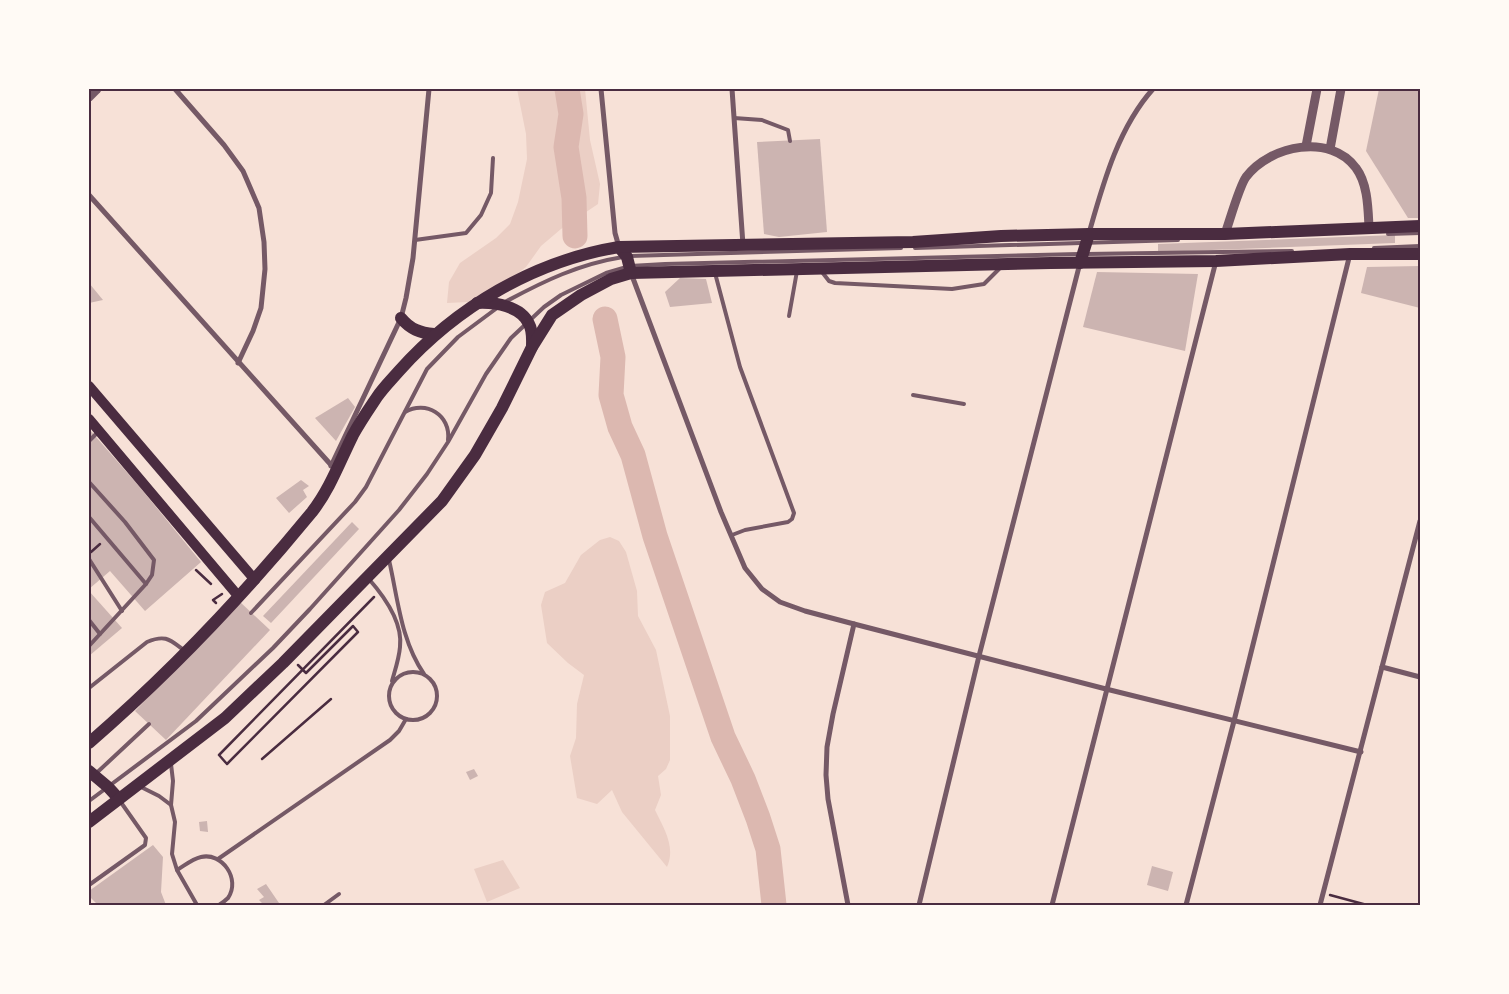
<svg xmlns="http://www.w3.org/2000/svg" width="1509" height="994" font-family="Rubik,sans-serif">
<style>
.green{fill:#ebcfc5}
.lines{fill:none;stroke-linecap:round;stroke-linejoin:round}
.river{stroke:#dcb8b0;stroke-width:25}
.building{fill:#ccb4b1}
.path{stroke:#4a2c40;stroke-width:2.5}
.service{stroke:#755966;stroke-width:4}
.minor{stroke:#755966;stroke-width:5}
.tertiary{stroke:#755966;stroke-width:9}
.secondary{stroke:#4a2c40;stroke-width:10}
.primary{stroke:#4a2c40;stroke-width:12}
.neatline{fill:none;stroke:#4a2c40;stroke-width:2}
</style>
<rect width="100%" height="100%" fill="#f7e1d7"/>
<g class="green">
<polygon points="517,89 585,89 590,140 600,184 598,204 561,229 541,246 526,267 508,281 468,302 447,303 449,282 460,263 496,238 510,224 518,202 527,159 526,134"/>
<path d="M610 537 619 541 626 552 637 591 638 616 656 650 670 716V760L666 769 658 776 661 795 655 810C664 829 676 847 667 867L622 812 612 790 597 804 577 798 570 756 576 738 577 704 584 675 568 663 547 643 541 605 545 592 565 583 581 555 600 540Z"/>
<polygon points="503,860 520,888 487,902 474,869"/>
</g>
<g class="lines">
<g class="river">
<polyline points="567,89 571,114 566,147 574,198 575,236"/>
<polyline points="605,319 613,357 611,395 620,427 633,455 655,536 723,737 743,779 758,818 768,849 774,905"/>
</g>
</g>
<g class="building">
<polygon points="1379,89 1420,89 1420,218 1408,218 1366,151"/>
<polygon points="820,139 827,232 779,237 764,234 757,142"/>
<polygon points="1395,235 1395,243 1158,252 1158,244"/>
<polygon points="1420,266 1420,308 1361,293 1367,267"/>
<polygon points="1097,272 1198,274 1185,351 1083,327"/>
<polygon points="680,278 706,279 712,303 670,307 665,292"/>
<polygon points="89,283 103,300 89,303"/>
<polygon points="348,398 355,407 336,441 315,418"/>
<polygon points="89,429 138,485 201,562 145,611 110,571 89,589"/>
<polygon points="301,480 309,486 303,490 307,497 289,513 276,498"/>
<polygon points="352,522 359,529 271,623 263,616"/>
<polygon points="89,591 122,628 89,656"/>
<polygon points="239,601 270,630 166,740 135,711"/>
<polygon points="474,769 478,776 470,780 466,772"/>
<polygon points="207,821 208,832 200,831 199,822"/>
<polygon points="153,845 163,857 161,892 166,905 98,905 89,896 89,891"/>
<polygon points="1152,866 1173,872 1168,891 1147,885"/>
<polygon points="266,884 279,903 277,905 264,905 259,900 264,897 257,889"/>
</g>
<g class="lines">
<g class="path">
<polyline points="91,552 100,544"/>
<polyline points="196,570 211,584"/>
<polyline points="216,603 213,600 222,594"/>
<polyline points="298,665 306,673 353,626 358,632 227,764 219,755 374,597"/>
<polyline points="262,759 331,699"/>
<polyline points="1330,895 1367,905"/>
</g>
<g class="service">
<polyline points="734,118 762,120 788,130 790,141"/>
<polyline points="1388,234 1420,233"/>
<polyline points="415,240 466,233 481,215 491,193 493,158"/>
<polyline points="915,248 1178,240"/>
<polyline points="1374,248 1420,246"/>
<polyline points="1086,254 1292,251"/>
<polyline points="630,256 901,248"/>
<polyline points="822,272 829,281 835,283 952,289 984,284 1001,267"/>
<polyline points="715,273 740,367 794,513 792,519 788,522 745,530 732,535"/>
<path d="M505 302C544 281 579 264 623 257"/>
<polyline points="789,316 797,271"/>
<polyline points="913,395 964,404"/>
<path d="M405 412C426 400 451 415 448 440"/>
<polyline points="89,441 98,432"/>
<polyline points="89,482 125,522 154,560 152,575 146,584"/>
<polyline points="89,517 146,584 89,646"/>
<polyline points="89,559 122,611"/>
<path d="M389 560C398 599 401 641 424 674"/>
<path d="M368 578C384 596 403 622 400 647 399 659 395 670 392 681"/>
<polyline points="251,613 355,502 366,487 427,369 458,337 497,308"/>
<polyline points="89,620 100,634"/>
<circle cx="413" cy="696" r="24"/>
<path d="M89 688 147 642C166 634 170 640 185 651"/>
<polyline points="171,764 173,781 171,805 175,822 172,854 177,870 197,905"/>
<polyline points="89,780 149,724"/>
<polyline points="141,787 159,796 171,805"/>
<polyline points="89,801 196,721 273,648 310,609 399,510 427,474 448,442 486,374 511,338 544,307 561,295 606,273 630,266 665,264 1079,254"/>
<polyline points="218,859 390,740 399,731 406,719"/>
<path d="M177 870C184 866 192 859 201 857 222 852 241 879 228 898 226 900 222 903 219 905"/>
<polyline points="89,885 145,845 146,838 120,801"/>
<polyline points="324,905 339,894"/>
</g>
<g class="minor">
<polyline points="175,89 224,145 243,171 259,208 264,242 265,269 261,308 253,331 238,363"/>
<polyline points="601,89 615,233 619,247"/>
<polyline points="732,89 743,245"/>
<polyline points="89,195 332,466"/>
<path d="M1089 233C1103 184 1118 128 1153 89"/>
<polyline points="631,273 721,512 745,568 762,589 780,602 805,611 854,624 1106,689 1361,752"/>
<polyline points="331,466 401,318 406,298 413,258 429,89"/>
<polyline points="1382,667 1420,677"/>
<polyline points="848,905 828,799 826,775 827,747 833,714 854,624"/>
<polyline points="919,905 979,656 1080,263"/>
<polyline points="1052,905 1216,261"/>
<polyline points="1186,905 1234,721 1350,254"/>
<polyline points="1320,905 1420,521"/>
</g>
<g class="tertiary">
<polyline points="89,97 97,89"/>
<polyline points="1306,146 1317,89"/>
<polyline points="1330,149 1341,89"/>
<path d="M1225 234C1230 220 1239 187 1246 177 1270 145 1331 133 1356 168 1368 184 1368 209 1369 227"/>
</g>
<g class="secondary">
<polyline points="89,386 255,580"/>
<polyline points="89,419 239,597"/>
</g>
<g class="primary">
<polyline points="619,247 627,257 631,273"/>
<polyline points="1080,263 1089,234"/>
<path d="M477 303C495 302 521 306 529 324 533 331 532 339 532 347"/>
<path d="M401 318C410 329 420 333 434 334"/>
<path d="M89 743C170 673 244 595 312 512 330 489 340 461 353 435 360 422 369 409 377 397 383 388 392 379 399 371 456 307 534 261 619 247L913 242 1001 236 1089 234H1225L1420 226"/>
<polyline points="89,771 108,787 119,799"/>
<polyline points="89,822 225,718 283,663 442,501 475,455 502,408 532,347 552,315 581,295 611,279 631,273 1051,263 1216,261 1350,254 1420,254"/>
</g>
</g>
<rect width="1509" height="994" fill="none" stroke="#fffaf5" stroke-width="180"/>
<rect x="90" y="90" width="1329" height="814" class="neatline"/>
</svg>
